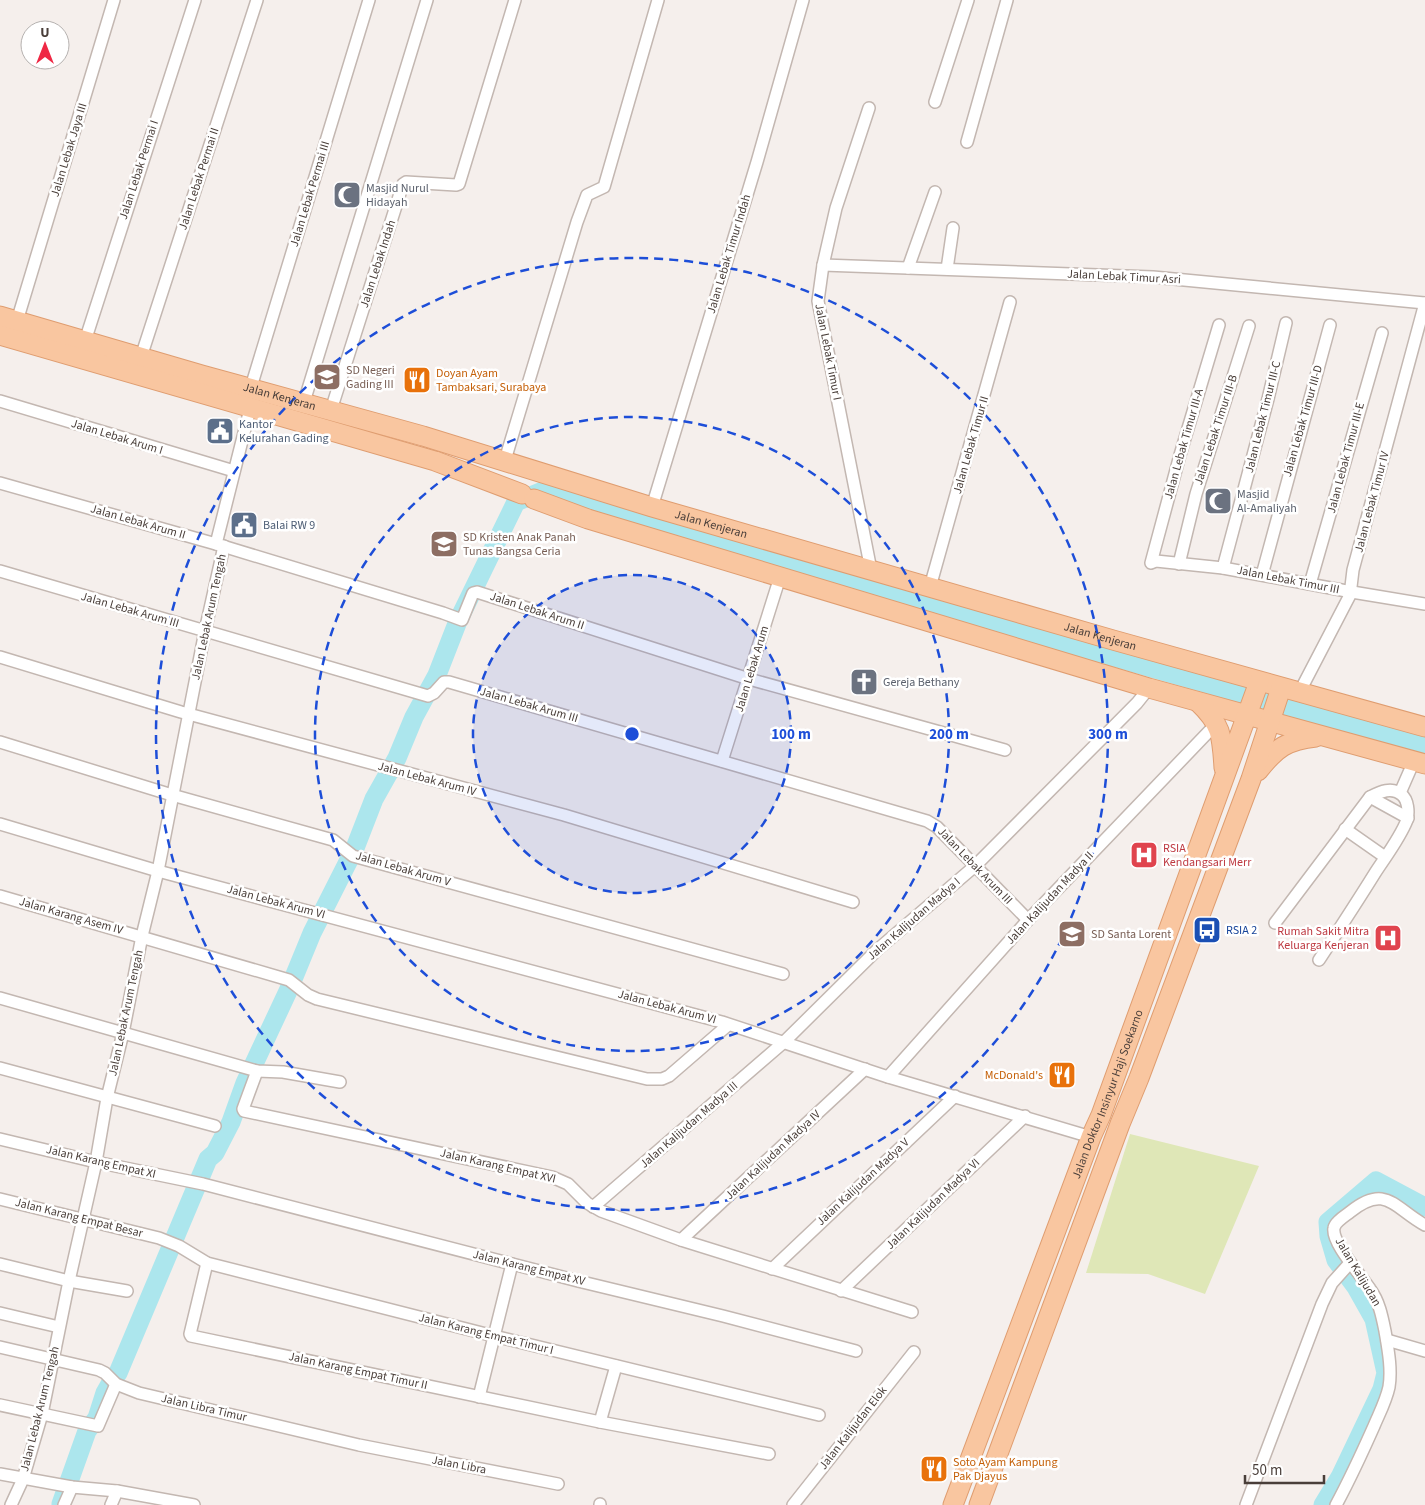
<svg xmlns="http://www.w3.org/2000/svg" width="1425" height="1505" font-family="'Source Sans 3',sans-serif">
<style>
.green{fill:#dfe7b7}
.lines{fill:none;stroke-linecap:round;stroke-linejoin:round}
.river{stroke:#ace6ed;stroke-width:19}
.minor-casing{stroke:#c3b7b1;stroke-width:14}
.primary-casing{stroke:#df9d70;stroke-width:21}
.minor{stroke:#fff;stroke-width:11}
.primary{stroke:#f9c6a0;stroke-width:19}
.ring{fill:none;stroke:#1d4ed8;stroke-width:2.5;stroke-dasharray:9 6}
.labels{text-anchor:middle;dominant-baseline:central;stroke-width:5;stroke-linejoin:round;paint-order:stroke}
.street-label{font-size:12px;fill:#493e39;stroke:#fff}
.worship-label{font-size:12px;fill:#5b616d;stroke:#fff;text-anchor:start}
.education-label{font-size:12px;fill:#785e54;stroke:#fff;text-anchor:start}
.food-label{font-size:12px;fill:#c56008;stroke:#fff;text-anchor:start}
.service-label{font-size:12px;fill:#4e5e75;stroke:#fff;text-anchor:start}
.health-label{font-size:12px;fill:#be3a42;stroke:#fff;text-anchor:start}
.transit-label{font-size:12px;fill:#164399;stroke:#fff;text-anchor:start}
.centre{fill:#1d4ed8;stroke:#fff;stroke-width:2.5}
.ring-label{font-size:15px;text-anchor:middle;font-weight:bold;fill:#1d4ed8;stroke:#fff;stroke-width:5;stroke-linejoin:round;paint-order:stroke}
</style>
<rect width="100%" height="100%" fill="#f5efec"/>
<g class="green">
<polygon points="1070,922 1081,933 1072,942 1061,931"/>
<polygon points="1130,1134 1259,1166 1205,1294 1148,1274 1086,1273"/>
</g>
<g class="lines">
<g class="river">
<polyline points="61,1504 87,1431 97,1418 105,1393 114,1377 118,1373 208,1159 215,1153 231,1122 245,1083 289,989 312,933 355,848 374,799 397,758 414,717 437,675 458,621 516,502 545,490 575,503 1425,746"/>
<polyline points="1323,1505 1340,1477 1382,1389 1386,1373 1374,1319 1356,1287 1336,1260 1329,1236 1328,1222 1376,1181 1425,1207"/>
</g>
<defs>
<g id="minor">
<polyline points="935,102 968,0"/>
<polyline points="869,108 836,208 823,265 818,301 871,570"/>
<polyline points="967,142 1007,0"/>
<polyline points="823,265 1153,277 1425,303"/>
<polyline points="908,268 935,192"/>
<polyline points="947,269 953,228"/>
<polyline points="17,321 114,0"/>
<polyline points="1219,325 1180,455 1151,563 1156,561 1223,568 1352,592 1425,604"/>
<polyline points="85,341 195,0"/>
<polyline points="141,357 257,0"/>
<polyline points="251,387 369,0"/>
<polyline points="0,401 234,471"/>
<polyline points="304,402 427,0"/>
<polyline points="331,410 403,184 406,182 456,185 459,184 515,0"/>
<polyline points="505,460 577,222 587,195 604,187 658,0"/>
<polyline points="0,483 216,544 443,613 462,620 473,593 477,592 749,679 1005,750"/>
<polyline points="652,507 757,162 803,0"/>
<polyline points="216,544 250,409"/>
<polyline points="1179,564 1196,494 1249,326"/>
<polyline points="1223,568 1268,399 1286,323"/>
<polyline points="0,571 428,696 434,693 444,682 449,682 927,821 937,827 1028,920"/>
<polyline points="1262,575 1330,325"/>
<polyline points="1310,584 1382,333"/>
<polyline points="930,587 1010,302"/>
<polyline points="0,657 181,712 564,815 853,902"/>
<polyline points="1299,693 1350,595 1353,570 1425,303"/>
<polyline points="0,742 172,795 333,840 353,856 783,974"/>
<polyline points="722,761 780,577"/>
<polyline points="1400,793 1414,761"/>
<polyline points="1370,797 1408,818"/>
<polyline points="0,824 158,871 722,1022 888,1077 1091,1137"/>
<polyline points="1345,829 1385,857"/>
<polyline points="0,896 289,980 308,995 317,999 647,1079 662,1079 669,1076 728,1025"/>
<path d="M1275 923 1370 797C1380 792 1392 786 1402 795 1408 800 1409 812 1407 820 1400 838 1386 856 1375 873 1357 902 1338 931 1319 960"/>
<polyline points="0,998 257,1071 283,1072 340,1082"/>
<polyline points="0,1068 215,1126"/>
<polyline points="257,1071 243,1109 244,1111 552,1177 568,1184 587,1203 601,1211 681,1240 912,1312"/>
<polyline points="888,1077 1028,920 1216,724"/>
<polyline points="0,1139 96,1162 203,1184 578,1281 723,1316 856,1351"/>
<polyline points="0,1199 159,1238 179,1246 207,1263 494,1336 819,1415"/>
<polyline points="593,1207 784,1042 877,950 975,866 1137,703 1149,688"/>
<polyline points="681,1240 865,1069"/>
<polyline points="207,1263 190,1334 191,1336 600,1422 769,1454"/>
<polyline points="0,1264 69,1281 127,1291"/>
<polyline points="772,1269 955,1096"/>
<polyline points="841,1291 1025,1116"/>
<polyline points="0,1313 59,1327"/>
<polyline points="1387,1340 1425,1351"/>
<polyline points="0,1347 99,1370 105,1373 116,1384 139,1393 359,1445 558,1484"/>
<polyline points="479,1397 512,1264"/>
<polyline points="0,1405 98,1426 116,1384"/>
<polyline points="600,1422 616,1366"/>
<polyline points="0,1474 72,1487 117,1491 194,1505"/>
<polyline points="11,1505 23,1479 42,1414 69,1281 96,1162 107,1098 123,1033 142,936 158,871 205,631 224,546"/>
<polyline points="64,1505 72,1487"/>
<polyline points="111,1505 117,1491"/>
<polyline points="600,1505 600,1504"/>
<polyline points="793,1505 914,1352"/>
<polyline points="1246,1505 1322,1304 1332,1283 1350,1263"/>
<path d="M1336 1505C1350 1479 1362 1453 1374 1426 1379 1414 1386 1401 1389 1387 1392 1369 1388 1349 1385 1331 1382 1316 1379 1301 1370 1289 1362 1276 1331 1243 1334 1228 1335 1222 1345 1216 1350 1212 1386 1183 1394 1208 1425 1225"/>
</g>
<g id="primary">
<path id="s1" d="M0 316 202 375 423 436 652 507 1113 640 1425 727"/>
<polyline points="0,335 435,461 522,494"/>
<polyline points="534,499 588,519 1149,688 1425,764"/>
<path d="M1198 702C1222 725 1222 736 1224 768"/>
<path d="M1258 771C1276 748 1287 740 1316 737"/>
<path id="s2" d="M953 1505 1091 1137 1101 1115 1259 682"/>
<polyline points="979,1505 1120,1124 1139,1078 1251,779 1281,688"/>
</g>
</defs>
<use href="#minor" class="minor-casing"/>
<use href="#primary" class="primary-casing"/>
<use href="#minor" class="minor"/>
<use href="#primary" class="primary"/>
</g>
<circle cx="632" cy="734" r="159" fill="#1d4ed8" fill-opacity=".12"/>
<g class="ring">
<circle cx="632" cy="734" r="159"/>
<circle cx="632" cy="734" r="317"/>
<circle cx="632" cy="734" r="476"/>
</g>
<defs>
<symbol id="mosque-square" viewBox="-11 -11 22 22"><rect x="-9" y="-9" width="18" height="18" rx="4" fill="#6b7280" stroke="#fff"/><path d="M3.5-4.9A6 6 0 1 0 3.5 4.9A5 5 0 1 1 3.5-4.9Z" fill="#fff"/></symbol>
<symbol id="school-square" viewBox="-11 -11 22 22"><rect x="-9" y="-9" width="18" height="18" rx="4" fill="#8d6e63" stroke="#fff"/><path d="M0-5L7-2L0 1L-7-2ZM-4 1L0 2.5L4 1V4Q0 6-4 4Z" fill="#fff"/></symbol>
<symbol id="restaurant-square" viewBox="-11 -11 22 22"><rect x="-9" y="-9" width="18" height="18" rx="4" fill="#e8710a" stroke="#fff"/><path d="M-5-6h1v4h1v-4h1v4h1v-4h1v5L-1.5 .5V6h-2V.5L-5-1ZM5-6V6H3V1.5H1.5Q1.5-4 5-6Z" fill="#fff"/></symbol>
<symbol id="civic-square" viewBox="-11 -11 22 22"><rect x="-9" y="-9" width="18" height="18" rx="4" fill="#5c6f8a" stroke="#fff"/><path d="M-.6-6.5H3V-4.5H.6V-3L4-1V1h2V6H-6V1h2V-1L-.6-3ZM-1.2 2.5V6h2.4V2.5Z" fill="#fff"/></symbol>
<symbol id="church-square" viewBox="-11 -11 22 22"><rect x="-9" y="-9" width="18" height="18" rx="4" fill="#6b7280" stroke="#fff"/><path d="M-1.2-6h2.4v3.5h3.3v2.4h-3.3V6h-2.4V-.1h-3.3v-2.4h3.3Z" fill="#fff"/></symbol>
<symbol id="hospital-square" viewBox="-11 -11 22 22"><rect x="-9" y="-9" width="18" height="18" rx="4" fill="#e0444e" stroke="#fff"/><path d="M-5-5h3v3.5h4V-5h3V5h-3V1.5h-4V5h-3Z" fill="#fff"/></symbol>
<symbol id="bus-square" viewBox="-11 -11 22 22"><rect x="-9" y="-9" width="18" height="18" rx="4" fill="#1a4fb4" stroke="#fff"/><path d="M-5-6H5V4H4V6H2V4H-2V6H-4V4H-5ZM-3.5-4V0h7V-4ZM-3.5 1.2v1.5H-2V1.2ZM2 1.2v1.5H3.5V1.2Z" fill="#fff"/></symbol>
</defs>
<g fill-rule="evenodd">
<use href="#mosque-square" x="331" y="179" width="32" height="32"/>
<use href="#school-square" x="311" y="361" width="32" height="32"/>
<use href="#restaurant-square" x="401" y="364" width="32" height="32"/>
<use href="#civic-square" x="204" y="415" width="32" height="32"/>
<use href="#mosque-square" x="1202" y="485" width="32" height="32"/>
<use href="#civic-square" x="228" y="509" width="32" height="32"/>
<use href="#school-square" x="428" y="528" width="32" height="32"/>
<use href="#church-square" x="848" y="666" width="32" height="32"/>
<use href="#hospital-square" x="1128" y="839" width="32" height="32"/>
<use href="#bus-square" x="1191" y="914" width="32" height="32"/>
<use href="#school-square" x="1056" y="918" width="32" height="32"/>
<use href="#hospital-square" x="1372" y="922" width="32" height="32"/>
<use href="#restaurant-square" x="1046" y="1059" width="32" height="32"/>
<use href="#restaurant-square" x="918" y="1453" width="32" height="32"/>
</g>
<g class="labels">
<g class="street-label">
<text transform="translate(69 150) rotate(-73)">Jalan Lebak Jaya III</text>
<text transform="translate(139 170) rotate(-72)">Jalan Lebak Permai I</text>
<text transform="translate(199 179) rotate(-72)">Jalan Lebak Permai II</text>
<text transform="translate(310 194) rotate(-73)">Jalan Lebak Permai III</text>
<text transform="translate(729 254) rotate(-73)">Jalan Lebak Timur Indah</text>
<text transform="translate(378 264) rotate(-72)">Jalan Lebak Indah</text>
<text transform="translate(1124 277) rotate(3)">Jalan Lebak Timur Asri</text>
<text transform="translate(828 352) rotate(79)">Jalan Lebak Timur I</text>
<text stroke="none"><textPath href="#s1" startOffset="291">Jalan Kenjeran</textPath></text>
<text transform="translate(1263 417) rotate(-76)">Jalan Lebak Timur III-C</text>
<text transform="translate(1303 421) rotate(-74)">Jalan Lebak Timur III-D</text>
<text transform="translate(1216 430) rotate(-72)">Jalan Lebak Timur III-B</text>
<text transform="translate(117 437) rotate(17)">Jalan Lebak Arum I</text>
<text transform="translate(1184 444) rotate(-74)">Jalan Lebak Timur III-A</text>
<text transform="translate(971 445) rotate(-74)">Jalan Lebak Timur II</text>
<text transform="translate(1346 458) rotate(-75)">Jalan Lebak Timur III-E</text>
<text transform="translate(1372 502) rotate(-75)">Jalan Lebak Timur IV</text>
<text transform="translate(138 522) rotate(16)">Jalan Lebak Arum II</text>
<text stroke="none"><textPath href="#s1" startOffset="741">Jalan Kenjeran</textPath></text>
<text transform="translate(1288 580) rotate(11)">Jalan Lebak Timur III</text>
<text transform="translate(130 610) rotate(16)">Jalan Lebak Arum III</text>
<text transform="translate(537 611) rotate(18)">Jalan Lebak Arum II</text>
<text transform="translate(209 617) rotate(-78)">Jalan Lebak Arum Tengah</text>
<text stroke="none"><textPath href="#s1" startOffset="1146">Jalan Kenjeran</textPath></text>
<text transform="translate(752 669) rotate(-73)">Jalan Lebak Arum</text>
<text transform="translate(529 705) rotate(16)">Jalan Lebak Arum III</text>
<text transform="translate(427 779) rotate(15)">Jalan Lebak Arum IV</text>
<text transform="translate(975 866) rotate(46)">Jalan Lebak Arum III</text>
<text transform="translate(403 869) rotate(16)">Jalan Lebak Arum V</text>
<text transform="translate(1050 898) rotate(-47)">Jalan Kalijudan Madya II</text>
<text transform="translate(276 902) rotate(15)">Jalan Lebak Arum VI</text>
<text transform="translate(71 916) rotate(16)">Jalan Karang Asem IV</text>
<text transform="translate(914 919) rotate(-41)">Jalan Kalijudan Madya I</text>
<text transform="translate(667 1007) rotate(15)">Jalan Lebak Arum VI</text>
<text transform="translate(126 1013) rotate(-78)">Jalan Lebak Arum Tengah</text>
<text stroke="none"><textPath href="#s2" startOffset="439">Jalan Doktor Insinyur Haji Soekarno</textPath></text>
<text transform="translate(689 1125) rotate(-41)">Jalan Kalijudan Madya III</text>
<text transform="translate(773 1155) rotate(-43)">Jalan Kalijudan Madya IV</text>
<text transform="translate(101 1162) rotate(13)">Jalan Karang Empat XI</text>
<text transform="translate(498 1166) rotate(13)">Jalan Karang Empat XVI</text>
<text transform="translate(863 1182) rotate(-43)">Jalan Kalijudan Madya V</text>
<text transform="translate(933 1204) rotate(-44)">Jalan Kalijudan Madya VI</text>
<text transform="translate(79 1218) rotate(14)">Jalan Karang Empat Besar</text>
<text transform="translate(529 1268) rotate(14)">Jalan Karang Empat XV</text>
<text transform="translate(1358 1272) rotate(59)">Jalan Kalijudan</text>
<text transform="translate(486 1334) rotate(14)">Jalan Karang Empat Timur I</text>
<text transform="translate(358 1371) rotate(12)">Jalan Karang Empat Timur II</text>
<text transform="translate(204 1408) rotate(13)">Jalan Libra Timur</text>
<text transform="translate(40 1409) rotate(-76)">Jalan Lebak Arum Tengah</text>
<text transform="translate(853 1428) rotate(-52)">Jalan Kalijudan Elok</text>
<text transform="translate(459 1465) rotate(11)">Jalan Libra</text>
</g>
<g class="worship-label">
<text x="366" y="188">Masjid Nurul<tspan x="366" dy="14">Hidayah</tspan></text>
<text x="1237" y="494">Masjid<tspan x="1237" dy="14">Al-Amaliyah</tspan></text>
<text x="883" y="682">Gereja Bethany</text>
</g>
<g class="education-label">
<text x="346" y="370">SD Negeri<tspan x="346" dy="14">Gading III</tspan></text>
<text x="463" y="537">SD Kristen Anak Panah<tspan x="463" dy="14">Tunas Bangsa Ceria</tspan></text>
<text x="1091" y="934">SD Santa Lorent</text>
</g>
<g class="food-label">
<text x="436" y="373">Doyan Ayam<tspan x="436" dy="14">Tambaksari, Surabaya</tspan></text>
<text x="1043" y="1075" text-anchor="end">McDonald's</text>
<text x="953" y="1462">Soto Ayam Kampung<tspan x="953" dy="14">Pak Djayus</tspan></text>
</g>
<g class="service-label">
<text x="239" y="424">Kantor<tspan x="239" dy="14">Kelurahan Gading</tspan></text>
<text x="263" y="525">Balai RW 9</text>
</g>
<g class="health-label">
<text x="1163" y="848">RSIA<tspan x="1163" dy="14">Kendangsari Merr</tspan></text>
<text x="1369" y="931" text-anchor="end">Rumah Sakit Mitra<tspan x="1369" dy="14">Keluarga Kenjeran</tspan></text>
</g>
<g class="transit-label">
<text x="1226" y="930">RSIA 2</text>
</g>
</g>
<circle cx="632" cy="734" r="8" class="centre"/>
<g class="ring-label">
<text x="791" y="739">100 m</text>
<text x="949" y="739">200 m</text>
<text x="1108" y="739">300 m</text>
</g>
<g transform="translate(45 45)"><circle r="24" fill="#ffffff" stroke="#b6b2b0"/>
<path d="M0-4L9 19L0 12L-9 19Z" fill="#ef2844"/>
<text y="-8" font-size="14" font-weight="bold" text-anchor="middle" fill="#493e39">U</text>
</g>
<path d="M1245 1475v8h79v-8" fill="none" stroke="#493e39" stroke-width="2.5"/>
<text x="1252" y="1475" font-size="15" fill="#493e39" stroke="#ffffff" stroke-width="4" paint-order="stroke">50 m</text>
</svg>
